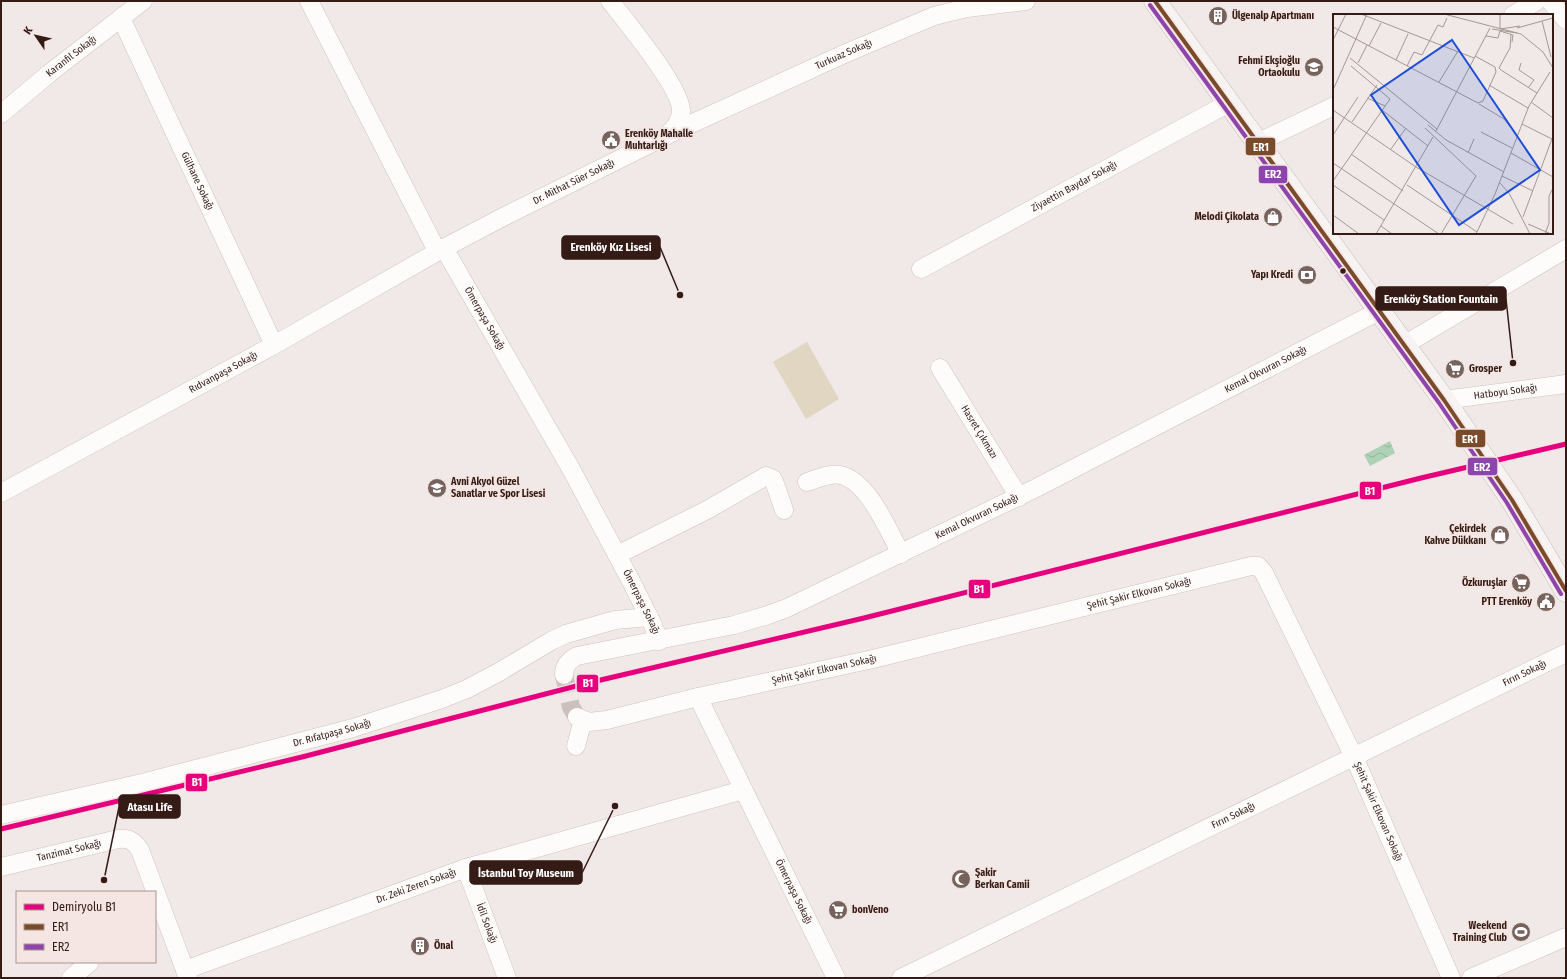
<svg xmlns="http://www.w3.org/2000/svg" width="1567" height="979" font-family="'Fira Sans Condensed',sans-serif">
<style>
.green{fill:#e0d6c1}
.water{fill:url(#water-waves)}
.lines{fill:none;stroke-linecap:round;stroke-linejoin:round}
.minor-tunnel{stroke:#cbc0bd;stroke-width:18;stroke-dasharray:18 9;stroke-linecap:butt}
.minor-casing{stroke:#d1c1bd;stroke-width:19}
.major-casing{stroke:#c6bcba;stroke-width:23}
.minor{stroke:#fdfcfb;stroke-width:18}
.major{stroke:#f7f3f3;stroke-width:22}
.bus-1-casing{stroke:#f5e6e3;stroke-width:7}
.bus-2-casing{stroke:#f5e6e3;stroke-width:7}
.bus-1{stroke:#7a4b2a;stroke-width:4}
.bus-2{stroke:#8e44ad;stroke-width:4}
.rail-1-casing{stroke:#f5e6e3;stroke-width:8}
.rail-1{stroke:#e5007d;stroke-width:5}
.bus-dot{fill:#341b15;stroke:#f5e6e3;stroke-width:1.5}
.labels{text-anchor:middle;dominant-baseline:central;stroke-width:4;stroke-linejoin:round;paint-order:stroke}
.poi-label{font-size:10px;font-weight:bold;fill:#341b15;stroke:#f5e6e3;text-anchor:start}
.street-label{font-size:10px;fill:#341b15;stroke:#f5e6e3}
.inset-road{fill:none;stroke:#a59793;stroke-width:1}
.view{fill:#1d4ed8;fill-opacity:0.15;stroke:#1d4ed8;stroke-width:2}
.inset-edge{fill:none;stroke:#341b15;stroke-width:2}
.leader{fill:none;stroke:#341b15;stroke-width:1.5}
.callout-dot{fill:#341b15;stroke:#f5e6e3;stroke-width:1.5}
.callout{fill:#341b15;stroke:#341b15;stroke-width:1.5}
.callout-label{font-size:11px;text-anchor:middle;font-weight:bold;fill:#fff}
.line-badge{stroke:#f5e6e3;stroke-width:1.5}
.badge-label{font-size:11px;text-anchor:middle;font-weight:bold;fill:#fff}
</style>
<defs>
<pattern id="water-waves" width="16" height="10" patternUnits="userSpaceOnUse"><rect width="16" height="10" fill="#aed2b5"/><path d="M0 5q4-4 8 0t8 0" fill="none" stroke="#96b49b"/></pattern>
</defs>
<rect width="100%" height="100%" fill="#f1e9e7"/>
<polygon class="green" points="807,342 839,399 806,419 773,362"/>
<polygon class="water" points="1390,441 1395,453 1370,466 1364,455"/>
<g class="lines">
<polyline class="minor-tunnel" points="564,675 571,707 577,717"/>
<defs>
<g id="minor">
<path id="s1" d="M309 1 436 249 444 248 571 469 632 583 653 625 659 641"/>
<polyline points="1550,1 1566,20"/>
<polyline points="1513,15 1537,1"/>
<path id="s2" d="M121 18 274 345"/>
<path id="s3" d="M1 114 51 72 143 1"/>
<path id="s4" d="M669 134 844 54 934 16 967 8 1026 1"/>
<polyline points="1257,143 1334,106"/>
<path id="s5" d="M921 269 1229 103"/>
<polyline points="1404,345 1566,249"/>
<path id="s6" d="M940 368 1019 497"/>
<path id="s7" d="M1444 400 1566 384"/>
<path d="M807 482C816 479 831 473 840 475 868 480 889 532 901 554"/>
<path id="s8" d="M1 493 274 345 444 248 507 215 666 136C673 130 681 121 681 111 682 89 625 20 610 1"/>
<polyline points="617,555 707,510 766,476 773,479 775,484 784,510"/>
<path id="s9" d="M564 675C564 665 569 660 577 656L734 625 768 615 787 608 1036 488 1379 311"/>
<path id="s10" d="M698 697 836 978"/>
<path id="s11" d="M577 717 589 722 607 720 698 697 873 659 1251 566H1258L1264 573 1354 757 1451 978"/>
<polyline points="576,746 583,720"/>
<path id="s12" d="M1 815 142 783 353 728 442 699 467 689 499 672 551 641 566 634 615 620 649 617"/>
<path id="s13" d="M1 867 114 840C126 837 133 839 140 850L188 978"/>
<path id="s14" d="M466 868 507 978"/>
<path id="s15" d="M185 970 466 868 743 790"/>
<polyline points="71,978 90,962"/>
<path id="s16" d="M901 978 1566 653"/>
<polyline points="1471,978 1566,937"/>
</g>
<polyline id="major" points="1155,1 1444,400 1512,500 1566,591"/>
</defs>
<use href="#minor" class="minor-casing"/>
<use href="#major" class="major-casing"/>
<use href="#minor" class="minor"/>
<use href="#major" class="major"/>
<defs>
<polyline id="bus-1" points="1155,1 1444,400 1512,500 1566,591"/>
<polyline id="bus-2" points="1150,5 1439,403 1507,503 1561,594"/>
</defs>
<use href="#bus-1" class="bus-1-casing"/>
<use href="#bus-2" class="bus-2-casing"/>
<use href="#bus-1" class="bus-1"/>
<use href="#bus-2" class="bus-2"/>
<defs>
<polyline id="rail-1" points="1,829 302,757 588,683 864,618 1421,478 1566,444"/>
</defs>
<use href="#rail-1" class="rail-1-casing"/>
<use href="#rail-1" class="rail-1"/>
</g>
<defs>
<symbol id="building-disc" viewBox="-11 -11 22 22"><circle r="9.5" fill="#76635e" stroke="#f5e6e3"/><path d="M-4-6H4V6H1V3H-1V6H-4ZM-2.5-4.3h1.7v1.8h-1.7ZM.8-4.3h1.7v1.8H.8ZM-2.5-1h1.7V.8h-1.7ZM.8-1h1.7V.8H.8Z" fill="#fff"/></symbol>
<symbol id="school-disc" viewBox="-11 -11 22 22"><circle r="9.5" fill="#76635e" stroke="#f5e6e3"/><path d="M0-5L7-2L0 1L-7-2ZM-4 1L0 2.5L4 1V4Q0 6-4 4Z" fill="#fff"/></symbol>
<symbol id="civic-disc" viewBox="-11 -11 22 22"><circle r="9.5" fill="#76635e" stroke="#f5e6e3"/><path d="M-.6-6.5H3V-4.5H.6V-3L4-1V1h2V6H-6V1h2V-1L-.6-3ZM-1.2 2.5V6h2.4V2.5Z" fill="#fff"/></symbol>
<symbol id="shop-disc" viewBox="-11 -11 22 22"><circle r="9.5" fill="#76635e" stroke="#f5e6e3"/><path d="M-5-2.5h2.3a2.7 3.5 0 0 1 5.4 0H5L5.5 6h-11ZM-1.5-2.5h3a1.5 2.3 0 0 0-3 0Z" fill="#fff"/></symbol>
<symbol id="bank-disc" viewBox="-11 -11 22 22"><circle r="9.5" fill="#76635e" stroke="#f5e6e3"/><path d="M-6-4H6V4H-6ZM0-2.3a2.3 2.3 0 1 0 0 4.6a2.3 2.3 0 1 0 0-4.6Z" fill="#fff"/></symbol>
<symbol id="supermarket-disc" viewBox="-11 -11 22 22"><circle r="9.5" fill="#76635e" stroke="#f5e6e3"/><path d="M-6-5.5h2.5l.6 2H6L4.5 2H-2.5L-4.4-4H-6ZM-1.5 3.2a1.3 1.3 0 1 0 .1 0ZM3 3.2a1.3 1.3 0 1 0 .1 0Z" fill="#fff"/></symbol>
<symbol id="mosque-disc" viewBox="-11 -11 22 22"><circle r="9.5" fill="#76635e" stroke="#f5e6e3"/><path d="M3.5-4.9A6 6 0 1 0 3.5 4.9A5 5 0 1 1 3.5-4.9Z" fill="#fff"/></symbol>
<symbol id="stadium-disc" viewBox="-11 -11 22 22"><circle r="9.5" fill="#76635e" stroke="#f5e6e3"/><path d="M0-5a6.5 5 0 1 0 0 10a6.5 5 0 1 0 0-10ZM-3.5-1.8h7v3.6h-7Z" fill="#fff"/></symbol>
</defs>
<g fill-rule="evenodd">
<use href="#building-disc" x="1207" y="5" width="22" height="22"/>
<use href="#school-disc" x="1303" y="56" width="22" height="22"/>
<use href="#civic-disc" x="600" y="129" width="22" height="22"/>
<use href="#shop-disc" x="1262" y="206" width="22" height="22"/>
<use href="#bank-disc" x="1296" y="264" width="22" height="22"/>
<use href="#supermarket-disc" x="1444" y="358" width="22" height="22"/>
<use href="#school-disc" x="426" y="477" width="22" height="22"/>
<use href="#shop-disc" x="1489" y="524" width="22" height="22"/>
<use href="#supermarket-disc" x="1510" y="572" width="22" height="22"/>
<use href="#civic-disc" x="1535" y="591" width="22" height="22"/>
<use href="#mosque-disc" x="950" y="868" width="22" height="22"/>
<use href="#supermarket-disc" x="827" y="899" width="22" height="22"/>
<use href="#stadium-disc" x="1510" y="921" width="22" height="22"/>
<use href="#building-disc" x="409" y="935" width="22" height="22"/>
</g>
<circle class="bus-dot" cx="1343" cy="271" r="3.5"/>
<g class="labels">
<g class="poi-label">
<text x="1232" y="16">Ülgenalp Apartmanı</text>
<text x="1300" y="61" text-anchor="end">Fehmi Ekşioğlu<tspan x="1300" dy="12">Ortaokulu</tspan></text>
<text x="625" y="134">Erenköy Mahalle<tspan x="625" dy="12">Muhtarlığı</tspan></text>
<text x="1259" y="217" text-anchor="end">Melodi Çikolata</text>
<text x="1293" y="275" text-anchor="end">Yapı Kredi</text>
<text x="1469" y="369">Grosper</text>
<text x="451" y="482">Avni Akyol Güzel<tspan x="451" dy="12">Sanatlar ve Spor Lisesi</tspan></text>
<text x="1486" y="529" text-anchor="end">Çekirdek<tspan x="1486" dy="12">Kahve Dükkanı</tspan></text>
<text x="1507" y="583" text-anchor="end">Özkuruşlar</text>
<text x="1532" y="602" text-anchor="end">PTT Erenköy</text>
<text x="975" y="873">Şakir<tspan x="975" dy="12">Berkan Camii</tspan></text>
<text x="852" y="910">bonVeno</text>
<text x="1507" y="926" text-anchor="end">Weekend<tspan x="1507" dy="12">Training Club</tspan></text>
<text x="434" y="946">Önal</text>
</g>
<g class="street-label">
<text stroke="none"><textPath href="#s4" startOffset="192">Turkuaz Sokağı</textPath></text>
<text stroke="none"><textPath href="#s3" startOffset="91">Karanfil Sokağı</textPath></text>
<text stroke="none"><textPath href="#s2" startOffset="180">Gülhane Sokağı</textPath></text>
<text stroke="none"><textPath href="#s8" startOffset="652">Dr. Mithat Süer Sokağı</textPath></text>
<text stroke="none"><textPath href="#s5" startOffset="174">Ziyaettin Baydar Sokağı</textPath></text>
<text stroke="none"><textPath href="#s1" startOffset="368">Ömerpaşa Sokağı</textPath></text>
<text stroke="none"><textPath href="#s9" startOffset="775">Kemal Okvuran Sokağı</textPath></text>
<text stroke="none"><textPath href="#s8" startOffset="253">Rıdvanpaşa Sokağı</textPath></text>
<text stroke="none"><textPath href="#s7" startOffset="62">Hatboyu Sokağı</textPath></text>
<text stroke="none"><textPath href="#s6" startOffset="75">Hasret Çıkmazı</textPath></text>
<text stroke="none"><textPath href="#s9" startOffset="451">Kemal Okvuran Sokağı</textPath></text>
<text stroke="none"><textPath href="#s11" startOffset="578">Şehit Şakir Elkovan Sokağı</textPath></text>
<text stroke="none"><textPath href="#s1" startOffset="692">Ömerpaşa Sokağı</textPath></text>
<text stroke="none"><textPath href="#s11" startOffset="254">Şehit Şakir Elkovan Sokağı</textPath></text>
<text stroke="none"><textPath href="#s16" startOffset="694">Fırın Sokağı</textPath></text>
<text stroke="none"><textPath href="#s12" startOffset="341">Dr. Rıfatpaşa Sokağı</textPath></text>
<text stroke="none"><textPath href="#s11" startOffset="974">Şehit Şakir Elkovan Sokağı</textPath></text>
<text stroke="none"><textPath href="#s16" startOffset="370">Fırın Sokağı</textPath></text>
<text stroke="none"><textPath href="#s13" startOffset="70">Tanzimat Sokağı</textPath></text>
<text stroke="none"><textPath href="#s15" startOffset="246">Dr. Zeki Zeren Sokağı</textPath></text>
<text stroke="none"><textPath href="#s10" startOffset="217">Ömerpaşa Sokağı</textPath></text>
<text stroke="none"><textPath href="#s14" startOffset="59">İdil Sokağı</textPath></text>
</g>
</g>
<g transform="translate(1333 14)">
<rect width="220" height="220" fill="#f1e9e7"/>
<path class="inset-road" d="M28 0 141 44M111 0 188 20 210 38 220 54M167 0V15L187 12M209 7 218 43M0 13 145 89 150 87 163 58 162 53M184 14 220 4M159 15 184 19M153 22 165 24 167 17 180 21 179 28M0 26 13 0M36 32 48 9M142 42 162 53M172 43 177 34 178 21M17 44 104 115M63 46 75 20M25 49 34 31M188 49 186 56 201 66 195 74M74 52 81 38 89 41 105 11 110 13 114 4M168 56 166 54 172 43M168 56 204 79M106 68 125 37M156 71 195 94M0 76 34 0M34 84 52 92M198 88 220 104M146 90 171 105 184 121M0 96 83 153 180 210M49 96 95 132M19 108 44 71M189 110 219 125M95 111 113 126 171 158M92 114 143 162 108 220M103 117 157 14M148 118 179 134M0 121 25 83M58 135 73 114M135 139 141 125M178 139 220 163M18 140 70 177M0 149 106 220M169 162 200 177M0 167 57 85 18 52M167 169 176 179 197 220M0 171 51 206M74 171 144 218M0 201 26 220M190 203 220 122M195 210 218 220M48 212 59 220M43 220 100 123M143 220 162 180 196 92 217 58M212 220 216 209V182L220 174"/>
<path class="view" d="M119 26 207 156 126 211 38 81Z"/>
<rect width="220" height="220" class="inset-edge"/>
</g>
<path class="leader" d="M680 295L660 247M1513 363L1506 299M104 880L119 807M615 806L582 873"/>
<g class="callout-dot">
<circle cx="680" cy="295" r="4"/>
<circle cx="1513" cy="363" r="4"/>
<circle cx="104" cy="880" r="4"/>
<circle cx="615" cy="806" r="4"/>
</g>
<g class="callout">
<rect x="562" y="236" width="98" height="23" rx="4"/>
<rect x="1376" y="287" width="130" height="23" rx="4"/>
<rect x="119" y="795" width="61" height="23" rx="4"/>
<rect x="470" y="861" width="112" height="23" rx="4"/>
</g>
<g class="callout-label">
<text x="611" y="251">Erenköy Kız Lisesi</text>
<text x="1441" y="303">Erenköy Station Fountain</text>
<text x="150" y="811">Atasu Life</text>
<text x="526" y="877">İstanbul Toy Museum</text>
</g>
<g class="line-badge">
<rect x="1245" y="137" width="31" height="19" rx="4" fill="#7a4b2a"/>
<rect x="1258" y="165" width="30" height="19" rx="4" fill="#8e44ad"/>
<rect x="1455" y="429" width="31" height="19" rx="4" fill="#7a4b2a"/>
<rect x="1467" y="457" width="31" height="19" rx="4" fill="#8e44ad"/>
<rect x="1359" y="481" width="23" height="19" rx="4" fill="#e5007d"/>
<rect x="968" y="579" width="23" height="20" rx="4" fill="#e5007d"/>
<rect x="576" y="674" width="23" height="19" rx="4" fill="#e5007d"/>
<rect x="185" y="773" width="23" height="19" rx="4" fill="#e5007d"/>
</g>
<g class="badge-label">
<text x="1261" y="151">ER1</text>
<text x="1273" y="178">ER2</text>
<text x="1470" y="443">ER1</text>
<text x="1482" y="471">ER2</text>
<text x="1370" y="495">B1</text>
<text x="979" y="593">B1</text>
<text x="588" y="687">B1</text>
<text x="197" y="786">B1</text>
</g>
<rect width="1567" height="979" fill="none" stroke="#341b15" stroke-width="4"/>
<rect x="16" y="891" width="140" height="72" fill="#f5e6e3" stroke="#a89591"/>
<rect x="24" y="904" width="20" height="6" fill="#e5007d" stroke="#a89591"/>
<text x="52" y="911" font-size="12" fill="#341b15">Demiryolu B1</text>
<rect x="24" y="924" width="20" height="6" fill="#7a4b2a" stroke="#a89591"/>
<text x="52" y="931" font-size="12" fill="#341b15">ER1</text>
<rect x="24" y="944" width="20" height="6" fill="#8e44ad" stroke="#a89591"/>
<text x="52" y="951" font-size="12" fill="#341b15">ER2</text>
<g transform="translate(36 36) rotate(304)" stroke="#f5e6e3" stroke-width="3" paint-order="stroke">
<path d="M0-3L7 15L0 10L-7 15Z" fill="#341b15"/>
<text y="-6" font-size="11" font-weight="bold" text-anchor="middle" fill="#341b15">K</text>
</g>
</svg>
